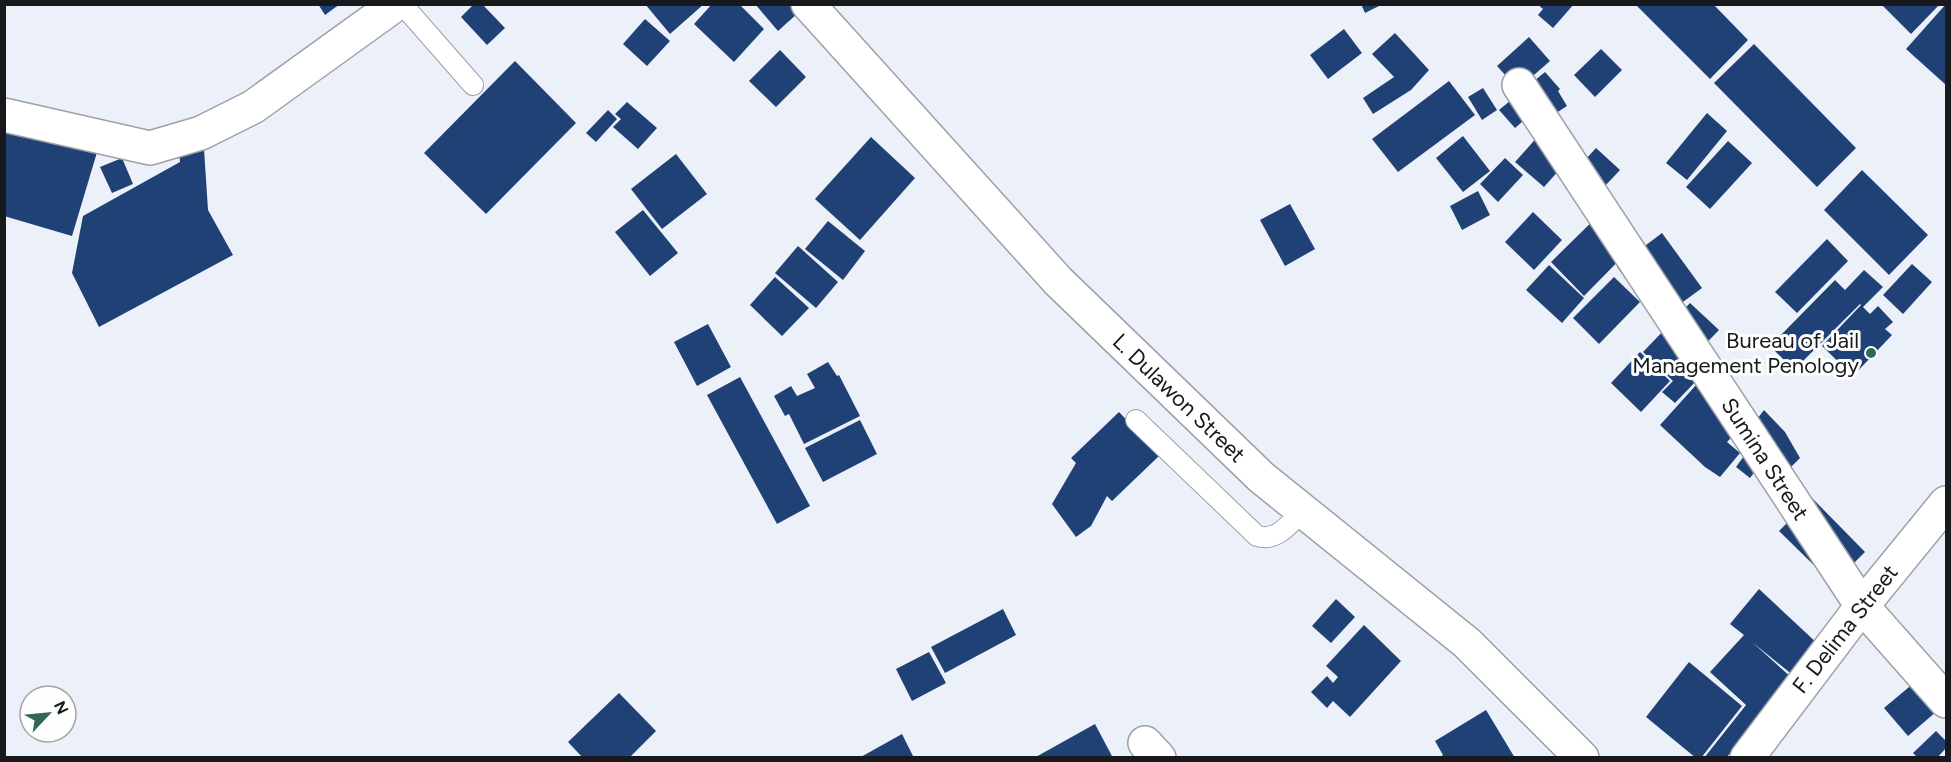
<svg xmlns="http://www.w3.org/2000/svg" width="1951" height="762" font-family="Figtree,sans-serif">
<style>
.building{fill:#204175}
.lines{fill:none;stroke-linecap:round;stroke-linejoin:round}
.service-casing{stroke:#9ca1a9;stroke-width:22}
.minor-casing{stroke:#9ca1a9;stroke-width:36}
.tertiary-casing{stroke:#9ca1a9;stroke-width:36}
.service{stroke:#fff;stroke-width:20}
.minor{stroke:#fff;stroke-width:33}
.tertiary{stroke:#fff;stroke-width:33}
.poi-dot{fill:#306952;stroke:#fefefe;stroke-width:2}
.labels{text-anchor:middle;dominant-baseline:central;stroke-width:6;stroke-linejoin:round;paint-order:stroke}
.poi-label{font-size:22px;fill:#17191c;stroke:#fefefe;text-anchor:end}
.street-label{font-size:22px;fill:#17191c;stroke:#fefefe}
</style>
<rect width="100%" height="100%" fill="#ecf1f9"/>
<g class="building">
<polygon points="318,4 340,4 325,15"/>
<polygon points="474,4 482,4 505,28 487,45 461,17"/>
<polygon points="645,4 704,4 670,34"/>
<polygon points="712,4 739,4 764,29 734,62 694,24"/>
<polygon points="755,4 791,4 798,13 778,31"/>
<polygon points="1361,4 1383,4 1365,13"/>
<polygon points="1537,4 1574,4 1553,28 1538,15 1543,9"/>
<polygon points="1635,4 1713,4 1748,40 1710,79"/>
<polygon points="1881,4 1940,4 1911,34"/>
<polygon points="1946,4 1946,85 1906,49"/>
<polygon points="645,19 670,41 647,66 623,44"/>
<polygon points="1344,29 1362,53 1328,79 1310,55"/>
<polygon points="1395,33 1429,70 1411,90 1373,114 1363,98 1394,77 1372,54"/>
<polygon points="1529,37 1550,61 1518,89 1497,66"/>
<polygon points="1754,44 1856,148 1817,187 1714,83"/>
<polygon points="1601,49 1622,70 1595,97 1574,75"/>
<polygon points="780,50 806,77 776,107 749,81"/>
<polygon points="515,61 576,123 486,214 424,153"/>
<polygon points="1545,72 1560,89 1558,91 1567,106 1536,126 1529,116 1515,128 1499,110"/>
<polygon points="1449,81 1475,115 1398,172 1372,139"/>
<polygon points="1483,88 1497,110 1482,120 1468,97"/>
<polygon points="627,102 657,128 638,149 613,127 621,119 615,114"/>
<polygon points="608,110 617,119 596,142 586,133"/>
<polygon points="1707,113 1727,131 1687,180 1666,163"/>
<polygon points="1548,125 1577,150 1544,187 1515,162"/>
<polygon points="4,129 98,149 72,236 4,216"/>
<polygon points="1463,136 1490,171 1463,192 1436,158"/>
<polygon points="871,137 915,178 860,240 815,199"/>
<polygon points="1728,141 1752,163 1710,209 1686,187"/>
<polygon points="1596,148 1620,170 1588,204 1565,182"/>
<polygon points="204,149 208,210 233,255 99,327 72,273 83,216 180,162 179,151"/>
<polygon points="676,154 707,194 662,229 631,189"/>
<polygon points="122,158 133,184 112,193 100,167"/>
<polygon points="1505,158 1523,175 1498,202 1480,184"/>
<polygon points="1862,170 1928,235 1889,275 1824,210"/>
<polygon points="1478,191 1490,215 1462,230 1450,206"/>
<polygon points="1290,204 1315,249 1285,266 1260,220"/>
<polygon points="1609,205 1641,238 1584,296 1551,262"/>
<polygon points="643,210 678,253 650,276 615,232"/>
<polygon points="1533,212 1562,240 1534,270 1505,242"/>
<polygon points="828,221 865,251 843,280 805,249"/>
<polygon points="1662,233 1702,288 1657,321 1617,267"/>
<polygon points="1827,239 1848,261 1797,313 1775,292"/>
<polygon points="798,246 838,282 816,308 775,273"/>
<polygon points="1912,264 1932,282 1903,314 1883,295"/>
<polygon points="1549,265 1584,298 1562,323 1526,290"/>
<polygon points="1864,270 1883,287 1863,307 1870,314 1878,306 1893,322 1885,329 1892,335 1853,376 1822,346 1861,305 1860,304 1794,370 1770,346 1835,280 1845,290"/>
<polygon points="775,277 809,308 782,336 750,305"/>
<polygon points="1614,277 1640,302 1599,344 1573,318"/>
<polygon points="1690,303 1719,330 1685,365 1699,378 1675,403 1662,392 1673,381 1643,352"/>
<polygon points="708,324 731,367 697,386 674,342"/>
<polygon points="1640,352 1670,381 1641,412 1611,383"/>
<polygon points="828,362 837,376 839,375 860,416 804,444 789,414 785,416 774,396 791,386 797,396 815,388 807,374"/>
<polygon points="1706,374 1752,416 1727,442 1740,453 1720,477 1705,467 1660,425"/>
<polygon points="740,377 810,506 777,524 707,395"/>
<polygon points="1764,410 1785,432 1800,458 1783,475 1765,458 1750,478 1736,467 1746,453 1741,440"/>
<polygon points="1119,412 1160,455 1112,501 1107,496 1091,526 1076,537 1052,504 1076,463 1071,458"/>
<polygon points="860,420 877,454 823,482 805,448"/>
<polygon points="1812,498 1865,552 1833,584 1779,531"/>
<polygon points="1759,589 1819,645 1794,676 1752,642 1793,679 1726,758 1704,758 1746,705 1710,672 1744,635 1730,624"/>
<polygon points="1336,599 1355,617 1331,643 1312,626"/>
<polygon points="1003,609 1016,635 945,673 931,647"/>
<polygon points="1364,625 1401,661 1350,717 1333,701 1327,708 1311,692 1327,676 1333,683 1338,677 1326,666"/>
<polygon points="929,652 946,683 912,701 896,669"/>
<polygon points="1689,662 1742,706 1701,758 1696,758 1646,717"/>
<polygon points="1921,677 1944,705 1908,736 1884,708"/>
<polygon points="619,693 656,731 629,758 583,758 568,742"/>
<polygon points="1486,710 1515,758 1438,758 1443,755 1435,741"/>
<polygon points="1095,724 1113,758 1034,758"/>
<polygon points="1936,731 1946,741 1946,748 1937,758 1918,758 1913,753"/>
<polygon points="902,734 914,758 859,758"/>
</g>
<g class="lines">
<defs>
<g id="service">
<polyline points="402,4 473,85"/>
<path d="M1136 420 1257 536C1277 542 1289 524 1302 512"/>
</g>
<g id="minor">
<polyline points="808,4 1058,281 1261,477 1467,643 1582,758"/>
<polyline points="1519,85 1862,606 1946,701"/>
<polyline points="4,115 150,148 201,133 253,107 396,4"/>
<polyline points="1145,743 1159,758"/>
</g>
<polyline id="tertiary" points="1747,758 1862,606 1946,503"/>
</defs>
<use href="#service" class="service-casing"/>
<use href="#minor" class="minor-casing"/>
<use href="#tertiary" class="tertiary-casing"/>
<use href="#service" class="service"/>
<use href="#minor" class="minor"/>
<use href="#tertiary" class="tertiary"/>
</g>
<circle class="poi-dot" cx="1871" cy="353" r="6"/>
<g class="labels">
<g class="poi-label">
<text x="1859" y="340">Bureau of Jail<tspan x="1859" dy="25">Management Penology</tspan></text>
</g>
<g class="street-label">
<text transform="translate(1179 398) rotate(44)">L. Dulawon Street</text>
<text transform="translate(1765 459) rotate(57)">Sumina Street</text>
<text transform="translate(1845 629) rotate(-52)">F. Delima Street</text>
</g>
</g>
<rect width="1951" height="762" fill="none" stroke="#17191c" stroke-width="12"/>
<g transform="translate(48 714) rotate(64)"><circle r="28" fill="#fefefe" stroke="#a2a2a4" stroke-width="1.5"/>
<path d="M0-4.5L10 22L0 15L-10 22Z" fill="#306952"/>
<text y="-9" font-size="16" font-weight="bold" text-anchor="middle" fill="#17191c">N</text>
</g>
</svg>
